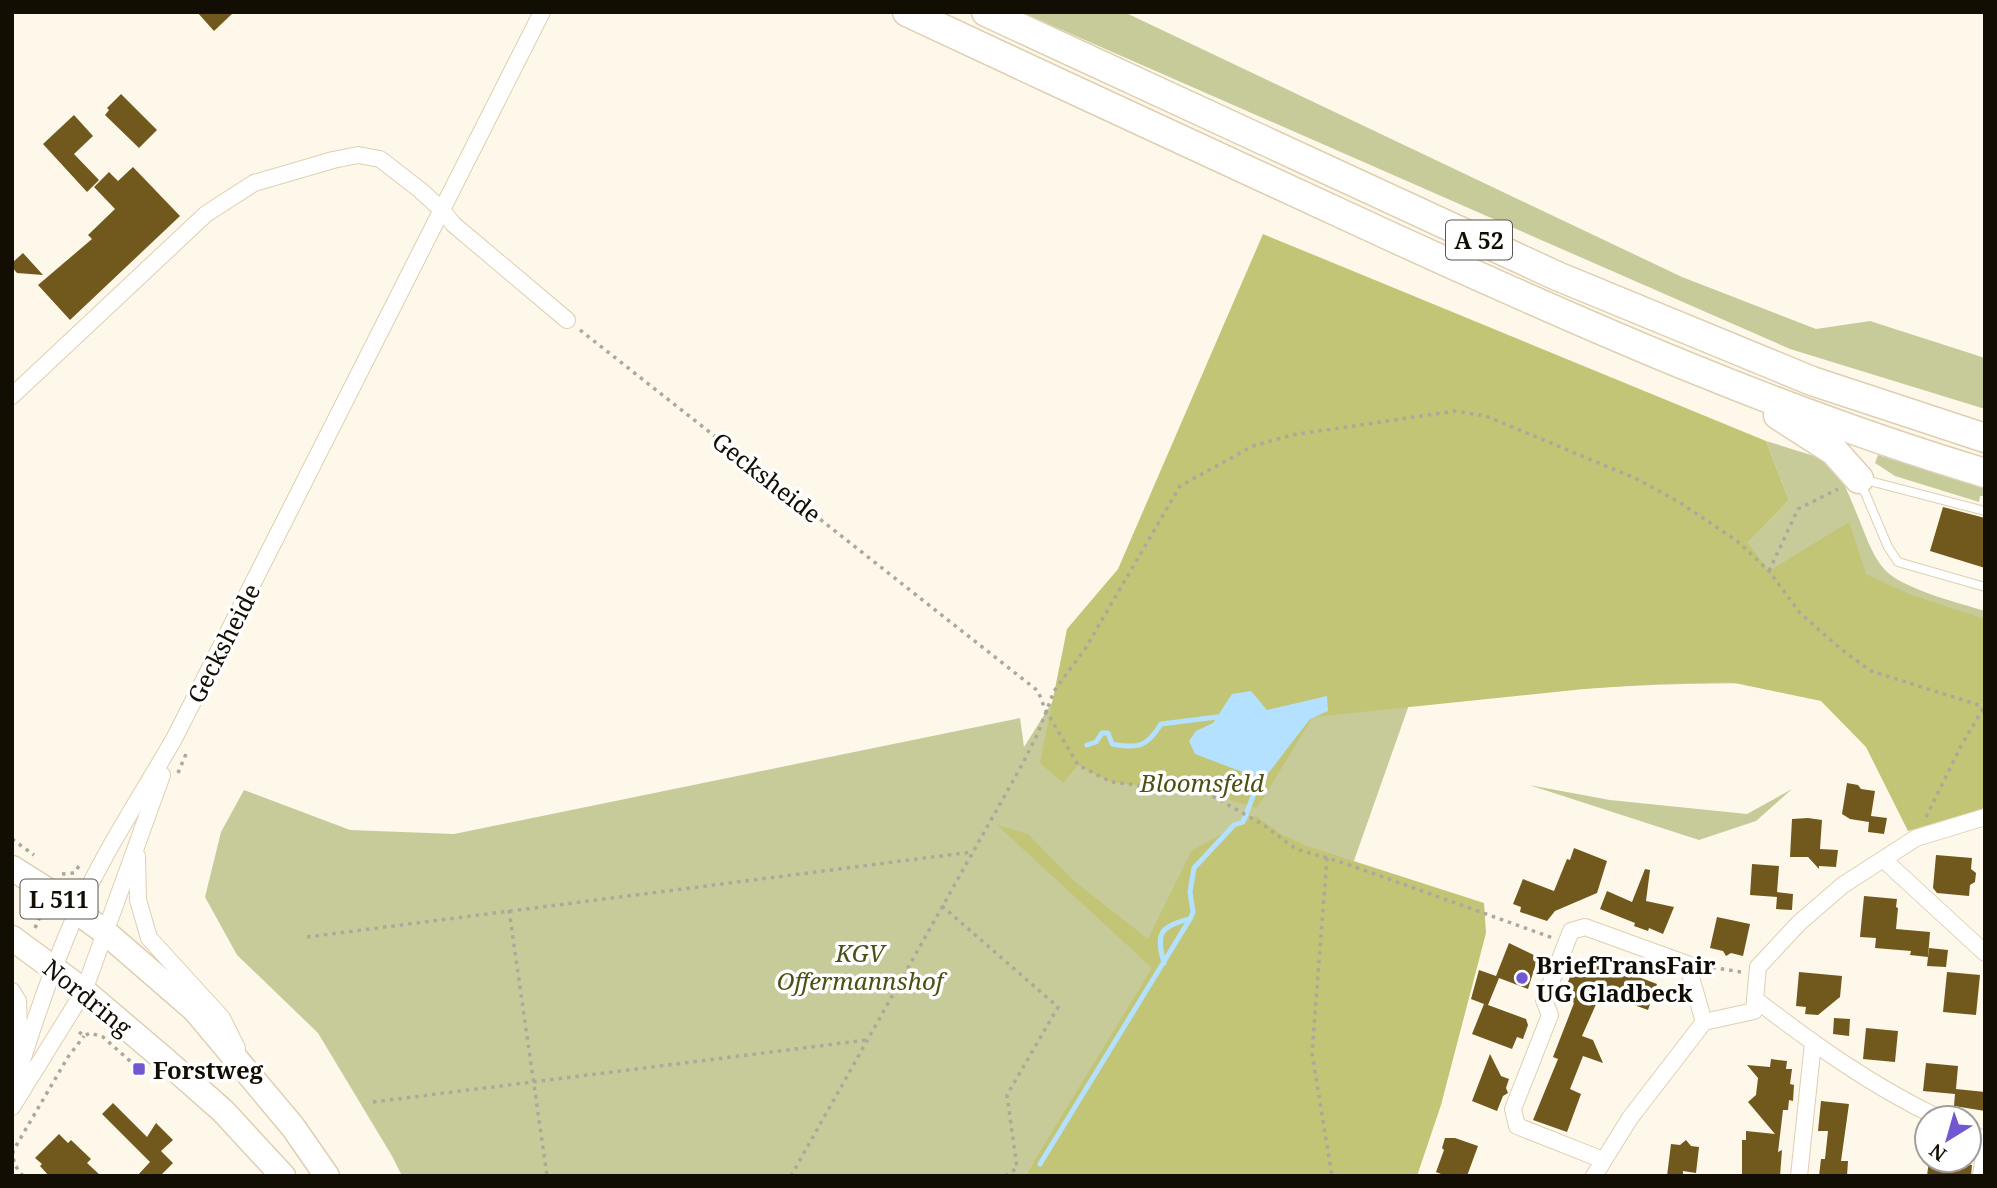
<svg xmlns="http://www.w3.org/2000/svg" width="1997" height="1188" font-family="'Noto Serif',serif">
<style>
.green{fill:#c7cb99}
.forest{fill:#c1c575}
.water{fill:#b4e1ff}
.lines{fill:none;stroke-linecap:round;stroke-linejoin:round}
.stream{stroke:#b4e1ff;stroke-width:5}
.building{fill:#71581d}
.service-casing{stroke:#decfb1;stroke-width:10}
.minor-casing{stroke:#decfb1;stroke-width:18}
.primary-casing{stroke:#decfb1;stroke-width:27}
.motorway-casing{stroke:#decfb1;stroke-width:31}
.path{stroke:#aea89c;stroke-width:3.5;stroke-dasharray:3.5 5;stroke-linecap:butt}
.service{stroke:#fff;stroke-width:8}
.minor{stroke:#fff;stroke-width:16}
.primary{stroke:#fff;stroke-width:24}
.motorway{stroke:#fff;stroke-width:28}
.poi-dot{fill:#7158d1;stroke:#fff;stroke-width:2.5}
.labels{text-anchor:middle;dominant-baseline:central;stroke-width:7;stroke-linejoin:round;paint-order:stroke}
.shield{fill:#fff;stroke:#5a564f;stroke-width:2}
.shield-label{font-size:23px;font-weight:bold;fill:#130e04}
.street-label{font-size:24px;fill:#130e04;stroke:#fff}
.park-label{font-size:24px;font-style:italic;fill:#4d4f13;stroke:#fff}
.poi-label{font-size:24px;font-weight:bold;fill:#130e04;stroke:#fff;text-anchor:start}
</style>
<rect width="100%" height="100%" fill="#fef8eb"/>
<g class="green">
<polygon points="1021,12 1124,12 1682,277 1816,329 1870,321 1985,358 1985,409 1790,349"/>
<path d="M1766 441 1827 460C1842 475 1848 493 1856 512 1864 530 1871 555 1885 570 1903 589 1959 603 1985 611V704C1931 698 1876 687 1822 685 1683 679 1546 689 1409 705L1350 872 1033 1163 1025 1176H402L392 1156 318 1033 237 955 205 897 221 832 244 790 350 830 454 834 1020 718 1024 747 1068 677 1748 543 1789 500Z"/>
<polygon points="1878,455 1985,489 1985,496 1980,496 1979,502 1895,476 1875,463"/>
<polygon points="1529,785 1610,800 1747,814 1792,789 1756,821 1699,840"/>
</g>
<g class="forest">
<polygon points="1263,234 1766,441 1789,500 1748,543 1769,571 1849,522 1866,574 1911,595 1985,619 1985,808 1908,831 1866,747 1821,701 1730,682 1654,684 1584,689 1313,717 1257,808 1209,794 1111,782 1078,765 1063,783 1040,763 1067,629 1118,569"/>
<polygon points="1256,816 1281,834 1307,846 1484,903 1486,933 1441,1105 1417,1176 1025,1176 1152,968 997,825 1028,834 1074,881 1148,939 1192,850"/>
</g>
<polygon class="water" points="1251,691 1267,710 1327,696 1328,711 1310,719 1257,788 1252,785 1245,773 1195,754 1189,741 1196,731 1213,723 1232,694"/>
<g class="lines">
<g class="stream">
<path d="M1087 745 1096 742 1102 733H1108L1112 744C1138 749 1147 747 1161 724L1217 717"/>
<path d="M1164 963C1156 934 1159 926 1190 919"/>
<polyline points="1040,1164 1190,919 1193,912 1190,892 1194,868 1234,825 1243,822 1253,796 1255,787"/>
</g>
</g>
<g class="building">
<polygon points="197,12 234,12 214,31"/>
<polygon points="121,94 157,130 139,148 105,115 109,110 107,108"/>
<polygon points="74,115 93,136 74,154 99,180 87,192 43,144"/>
<polygon points="133,167 180,216 70,320 38,285 92,239 88,235 115,209 94,187 109,172 118,181"/>
<polygon points="23,253 43,275 17,273 12,267 12,263"/>
<polygon points="1943,507 1985,518 1985,568 1930,551"/>
<polygon points="1847,783 1858,785 1861,789 1875,791 1871,816 1887,818 1884,834 1868,832 1869,822 1850,819 1842,814"/>
<polygon points="1808,818 1822,820 1820,849 1838,850 1836,867 1819,866 1819,869 1808,857 1790,857 1792,819"/>
<polygon points="1574,848 1607,861 1597,893 1555,911 1547,921 1520,912 1521,907 1513,904 1523,879 1554,891 1567,859 1570,860"/>
<polygon points="1936,855 1972,858 1971,869 1976,873 1975,882 1970,885 1969,896 1937,893 1933,888"/>
<polygon points="1752,864 1779,866 1777,892 1793,894 1792,910 1776,909 1777,897 1750,895"/>
<polygon points="1645,869 1650,870 1646,901 1674,907 1663,934 1649,928 1648,931 1634,926 1635,923 1600,909 1607,891 1632,902"/>
<polygon points="1864,896 1897,899 1896,907 1898,908 1896,929 1930,932 1928,957 1910,955 1911,951 1875,948 1876,938 1860,937"/>
<polygon points="1717,917 1750,924 1743,956 1731,953 1726,956 1723,951 1710,948"/>
<polygon points="1509,943 1538,957 1528,989 1499,978 1488,1005 1526,1019 1528,1025 1523,1039 1517,1037 1512,1049 1472,1034 1484,1004 1471,999 1479,970 1496,976"/>
<polygon points="1929,948 1948,950 1946,967 1927,966"/>
<polygon points="1577,958 1619,974 1620,970 1657,984 1648,1010 1601,993 1582,1036 1593,1040 1603,1063 1583,1056 1570,1089 1581,1094 1567,1132 1533,1120 1558,1059 1553,1057 1574,1003 1562,998"/>
<polygon points="1799,972 1842,976 1840,997 1818,1015 1805,1014 1806,1007 1796,1006"/>
<polygon points="1947,972 1980,975 1976,1015 1943,1012"/>
<polygon points="1834,1018 1850,1019 1849,1036 1833,1034"/>
<polygon points="1866,1028 1898,1031 1895,1062 1863,1059"/>
<polygon points="1490,1054 1501,1076 1509,1079 1506,1088 1508,1093 1503,1096 1497,1111 1472,1101"/>
<polygon points="1771,1059 1787,1061 1786,1069 1792,1069 1790,1084 1794,1085 1793,1101 1789,1100 1788,1110 1783,1110 1778,1152 1782,1150 1780,1176 1742,1176 1742,1140 1746,1140 1746,1131 1775,1134 1748,1102 1756,1095 1758,1078 1747,1065 1770,1067"/>
<polygon points="1926,1063 1958,1066 1956,1089 1985,1092 1985,1111 1954,1106 1955,1094 1923,1091"/>
<polygon points="1821,1101 1849,1104 1841,1161 1848,1161 1847,1176 1819,1176 1821,1159 1825,1159 1828,1131 1818,1131"/>
<polygon points="113,1103 147,1137 156,1123 173,1140 161,1151 173,1163 160,1176 137,1176 150,1162 102,1114"/>
<polygon points="59,1134 68,1143 71,1140 91,1159 87,1163 101,1176 49,1176 40,1166 42,1164 35,1158"/>
<polygon points="1445,1138 1455,1138 1478,1146 1467,1176 1446,1176 1436,1172 1444,1150 1442,1148"/>
<polygon points="1686,1140 1691,1146 1699,1147 1696,1173 1683,1171 1683,1176 1667,1176 1671,1144 1680,1145"/>
<polygon points="1929,1160 1950,1160 1949,1163 1972,1165 1971,1176 1927,1176"/>
</g>
<g class="lines">
<defs>
<g id="service">
<polyline points="1862,479 1985,511"/>
<polyline points="1860,481 1888,547 1898,562 1985,587"/>
</g>
<g id="minor">
<polyline points="12,396 206,214 254,183 333,160 358,155 380,159 420,190 441,209 453,224 567,320"/>
<polyline points="137,856 138,900 149,938 222,1018 237,1048"/>
<polyline points="1884,860 1985,953"/>
<polyline points="12,991 18,1001 20,1057"/>
<path d="M1755 999C1813 1044 1872 1086 1939 1118"/>
<path d="M12 1094C30 1033 51 970 77 912 104 852 141 796 174 739L542 12"/>
<polyline points="12,1107 84,991 162,775"/>
<polyline points="1969,1132 1985,1140"/>
<polyline points="1603,1160 1517,1126 1513,1109 1550,1015 1544,1000 1571,931 1585,927 1687,964 1704,1022"/>
<polyline points="1594,1176 1630,1118 1704,1022 1754,1011 1758,967 1799,923 1843,885 1916,838 1985,817"/>
<polyline points="1799,1176 1813,1043"/>
<polyline points="1981,1176 1985,1147"/>
</g>
<g id="primary">
<polyline points="12,868 50,892 105,932 195,1010 293,1127 327,1176"/>
<polyline points="12,938 84,991 165,1060 223,1111 283,1176"/>
</g>
<g id="motorway">
<path d="M907 12C1069 88 1231 163 1394 238 1587 326 1781 412 1985 473"/>
<polyline points="986,12 1557,276 1812,381 1985,438"/>
<polyline points="1778,415 1834,451 1859,479"/>
</g>
</defs>
<use href="#service" class="service-casing"/>
<use href="#minor" class="minor-casing"/>
<use href="#primary" class="primary-casing"/>
<use href="#motorway" class="motorway-casing"/>
<g class="path">
<polyline points="580,330 1038,691 1045,709 1078,765 1111,782 1209,794 1262,824 1296,849 1344,863 1553,938"/>
<polyline points="1769,571 1798,509 1838,489"/>
<polyline points="178,773 186,754"/>
<polyline points="1926,817 1961,746 1984,707"/>
<polyline points="12,839 34,855"/>
<polyline points="1327,858 1312,1053 1332,1176"/>
<polyline points="62,874 74,873 79,866"/>
<polyline points="942,906 1058,1007 1007,1095 1017,1168 1005,1176"/>
<polyline points="509,910 547,1176"/>
<polyline points="35,928 43,910"/>
<polyline points="307,937 972,852"/>
<polyline points="1704,966 1741,972"/>
<polyline points="79,1032 84,1036 90,1033 103,1037 139,1069"/>
<polyline points="373,1102 867,1040"/>
<polyline points="23,1176 14,1164 13,1151 68,1057 84,1036"/>
<polyline points="791,1176 1023,763 1038,733 1054,691 1085,649 1180,486 1253,446 1292,435 1455,411 1486,416 1637,479 1679,502 1737,541 1769,571 1800,613 1842,650 1871,671 1985,707"/>
</g>
<use href="#service" class="service"/>
<use href="#minor" class="minor"/>
<use href="#primary" class="primary"/>
<use href="#motorway" class="motorway"/>
</g>
<g class="poi-dot">
<circle cx="1522" cy="978" r="7"/>
<rect x="132" y="1062" width="14" height="14" rx="3.5"/>
</g>
<g class="labels">
<g class="shield">
<rect x="1446" y="220.5" width="66" height="39" rx="5"/>
<rect x="20.5" y="879.5" width="77" height="39" rx="5"/>
</g>
<g class="shield-label">
<text x="1479" y="240">A 52</text>
<text x="59" y="899">L 511</text>
</g>
<g class="street-label">
<text transform="translate(767 477) rotate(38)">Gecksheide</text>
<text transform="translate(223 643) rotate(-63)">Gecksheide</text>
<text transform="translate(88 997) rotate(39)">Nordring</text>
</g>
<g class="park-label">
<text x="1202" y="782">Bloomsfeld</text>
<text x="860" y="952">KGV<tspan x="860" dy="28">Offermannshof</tspan></text>
</g>
<g class="poi-label">
<text x="1536" y="964">BriefTransFair<tspan x="1536" dy="28">UG Gladbeck</tspan></text>
<text x="153" y="1069">Forstweg</text>
</g>
</g>
<rect width="1997" height="1188" fill="none" stroke="#130e04" stroke-width="28"/>
<g transform="translate(1948 1139) rotate(217)"><circle r="33" fill="#ffffff" stroke="#a19f9b" stroke-width="2"/>
<path d="M0-5L12 26L0 18L-12 26Z" fill="#7158d1"/>
<text y="-10" font-size="19" font-weight="bold" text-anchor="middle" fill="#130e04">N</text>
</g>
</svg>
